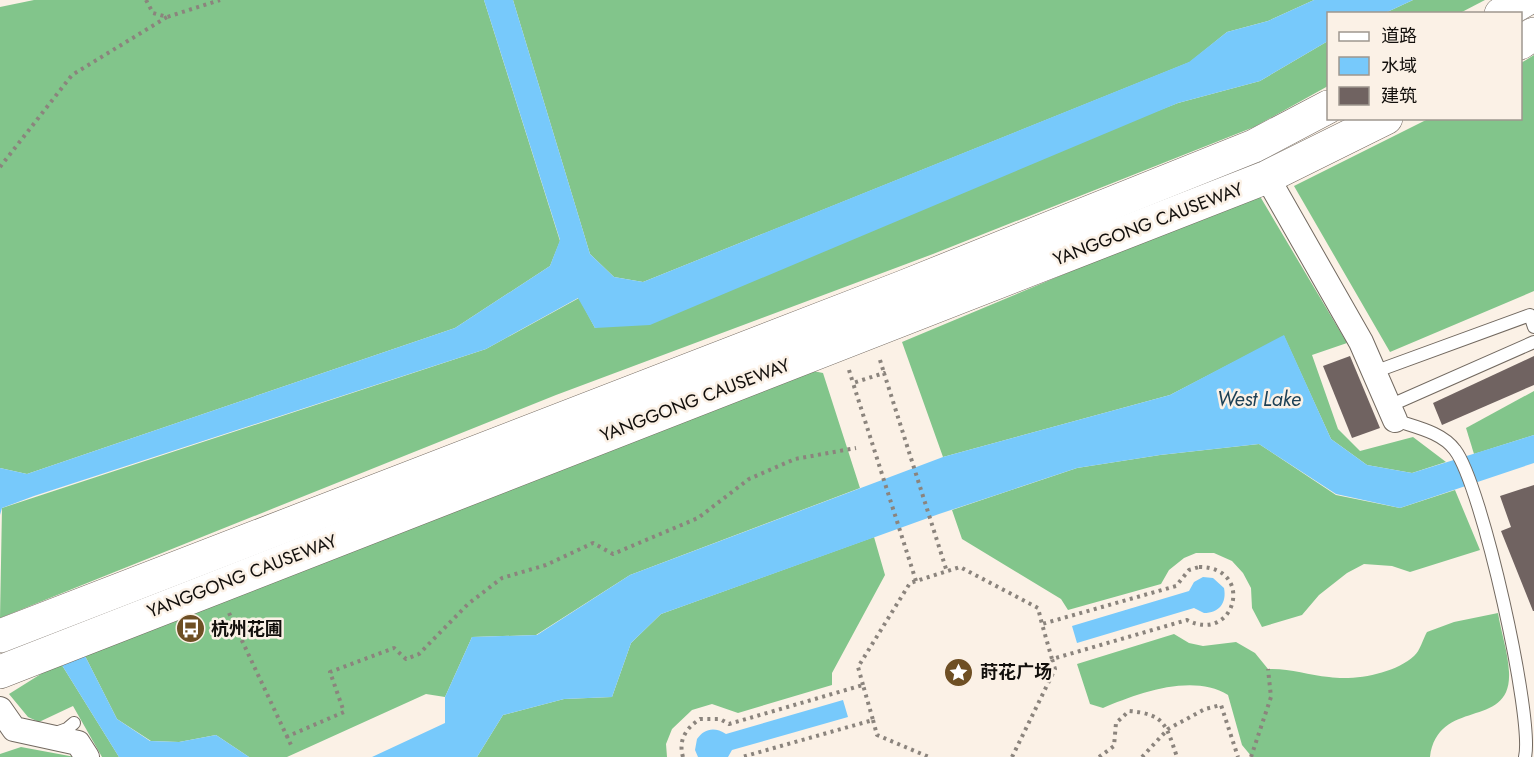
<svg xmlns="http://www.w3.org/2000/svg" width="1534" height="757" font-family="Jost,'Noto Sans SC',sans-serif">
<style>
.forest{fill:#82c58b}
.water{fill:#77c9fb}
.building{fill:#706361}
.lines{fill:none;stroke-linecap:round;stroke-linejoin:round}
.lane-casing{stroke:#726960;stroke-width:14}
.street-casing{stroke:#726960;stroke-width:26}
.secondary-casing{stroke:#726960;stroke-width:34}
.path{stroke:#8b847d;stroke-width:4;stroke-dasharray:3 4.5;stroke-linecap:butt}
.lane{stroke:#fff;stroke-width:12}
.street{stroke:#fff;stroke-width:24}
.secondary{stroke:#fff;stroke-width:33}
.labels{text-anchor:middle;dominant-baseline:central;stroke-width:5;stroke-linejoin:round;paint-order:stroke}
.street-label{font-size:18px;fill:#120f0c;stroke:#fbf1e6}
.poi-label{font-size:18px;font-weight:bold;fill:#120f0c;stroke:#fbf1e6;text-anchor:start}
.water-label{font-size:20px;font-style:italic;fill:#1d4156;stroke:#fbf1e6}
</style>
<rect width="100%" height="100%" fill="#fbf1e6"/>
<g class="forest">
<polygon points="34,0 484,0 560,241 550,266 455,328 27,474 0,468 0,7"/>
<polygon points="513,0 1314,0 1268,21 1227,32 1190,62 643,282 614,277 590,254"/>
<polygon points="1413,0 1485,0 1460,13 1385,13"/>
<polygon points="1328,41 1328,86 1254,127 933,254 556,395 0,618 2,508 486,349 579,298 595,328 1178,103 1260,81"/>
<polygon points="1534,55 1534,291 1390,352 1294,186 1428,119 1520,118 1521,63"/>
<polygon points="1258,193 1347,343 1312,355 1338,429 1360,451 1413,437 1446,462 1412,473 1367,465 1331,439 1284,336 1170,395 943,457 902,342"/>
<polygon points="813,371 823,373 860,488 630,575 536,635 472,637 445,697 426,694 287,757 249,757 216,735 179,742 151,741 117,719 83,652"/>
<polygon points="1534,391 1534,435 1474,454 1466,428"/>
<polygon points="1259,444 1336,495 1400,508 1455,490 1480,550 1410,572 1392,566 1364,564 1347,573 1319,595 1302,615 1262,627 1252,608 1251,588 1243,573 1232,561 1214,553 1196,553 1184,558 1169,570 1161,584 1068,610 1061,599 962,539 952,510 1077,468 1160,455"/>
<polygon points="874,537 885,575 832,673 832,685 738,713 712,704 692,710 672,729 666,744 667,757 477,757 503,715 564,699 612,697 631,643 661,614"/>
<path d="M1498 613C1501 632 1508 652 1509 672 1512 731 1438 696 1430 757H1252L1242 745 1228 695C1193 673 1138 693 1103 708L1090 704 1077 664 1174 634 1189 643 1203 646 1236 642 1255 653 1268 669C1289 668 1308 675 1329 677 1354 681 1394 674 1414 656 1420 651 1423 639 1427 632L1454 622Z"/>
<polygon points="60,662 119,757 102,757 73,706 39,722 28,717 9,694"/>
<polygon points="21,747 75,757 0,757 0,754"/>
</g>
<g class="water">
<polygon points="484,0 513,0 590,254 614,277 643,282 1189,62 1227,32 1268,21 1314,0 1413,0 1385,13 1328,14 1328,41 1260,81 1178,103 650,325 595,328 578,298 486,349 34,496 2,508 0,515 0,468 27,474 455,328 550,266 560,240"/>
<polygon points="1284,335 1331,439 1367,465 1412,473 1534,435 1534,463 1400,508 1336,494 1259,444 1160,455 1077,468 939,514 661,614 631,643 612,697 564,699 503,715 477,757 372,757 445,723 445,697 472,637 537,635 630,575 943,457 1170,395"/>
<path d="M1203 577 1213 578 1224 588C1227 603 1219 613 1204 613L1194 608 1077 643 1072 626 1189 591 1194 582Z"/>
<polygon points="83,652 117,719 150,741 179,742 216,735 249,757 119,757 60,662"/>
<path d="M843 700 848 717 732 750 728 757H698L695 750 697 739C704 729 714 726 726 734Z"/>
</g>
<g class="building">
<polygon points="1350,356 1380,428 1352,438 1323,366"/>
<polygon points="1534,356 1534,385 1442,425 1433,403"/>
<polygon points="1534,485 1534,611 1533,611 1501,531 1511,527 1500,496"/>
</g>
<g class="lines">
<defs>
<g id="lane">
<polyline points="1374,372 1530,315 1534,327"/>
<polyline points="1389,406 1534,342"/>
<path d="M1395 420C1415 427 1442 432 1455 450 1482 485 1534 719 1525 757"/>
<polyline points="53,734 67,729 74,723"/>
</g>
<g id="street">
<polyline points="1267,177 1361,342 1395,420"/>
<polyline points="0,709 14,729 78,743 87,757"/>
</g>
<g id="secondary">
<polyline points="1501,14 1525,0"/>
<polyline points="1520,43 1534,34"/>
<polyline points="0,636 903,287 1254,146 1328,107"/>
<polyline points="0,672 1267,177 1386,118"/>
</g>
</defs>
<use href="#lane" class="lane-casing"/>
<use href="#street" class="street-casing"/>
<use href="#secondary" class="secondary-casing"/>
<g class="path">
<polyline points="146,0 153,13 167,17 220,0"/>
<polyline points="0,167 72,75 167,17"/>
<polyline points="880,360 884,373"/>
<polyline points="849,370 853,383"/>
<path d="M1199 567C1256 567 1235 645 1187 620L1052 659 1042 624 1176 586 1189 570Z"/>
<polyline points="916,581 853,383 884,373 947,572"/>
<polyline points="229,613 291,745"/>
<polyline points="863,685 858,667 910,583 960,567 1038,608 1042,624"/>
<polyline points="873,720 877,735 929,757"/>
<polyline points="286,737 344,712 330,672 394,648 406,659 419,654 468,604 502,578 546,565 593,543 613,554 698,518 749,479 795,459 856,448"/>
<path d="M683 757C678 740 686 728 700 719H720L729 724 863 685 873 720 742 757"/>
<polyline points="1012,757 1055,669 1052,659"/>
<path d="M1099 757 1114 746 1116 723 1129 711C1165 714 1166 725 1177 757"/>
<polyline points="1142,757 1168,729 1205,709 1221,705 1238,757"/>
<polyline points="1251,757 1271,697 1268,669"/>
</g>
<use href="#lane" class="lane"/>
<use href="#street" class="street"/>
<use href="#secondary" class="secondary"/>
</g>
<defs>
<symbol id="bus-disc" viewBox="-11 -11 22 22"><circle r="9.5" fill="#6e4f24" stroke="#fbf1e6"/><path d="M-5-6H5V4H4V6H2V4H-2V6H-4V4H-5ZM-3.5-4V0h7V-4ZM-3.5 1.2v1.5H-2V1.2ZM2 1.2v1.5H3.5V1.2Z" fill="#fff"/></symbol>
<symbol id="sight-disc" viewBox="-11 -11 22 22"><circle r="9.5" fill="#6e4f24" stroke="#fbf1e6"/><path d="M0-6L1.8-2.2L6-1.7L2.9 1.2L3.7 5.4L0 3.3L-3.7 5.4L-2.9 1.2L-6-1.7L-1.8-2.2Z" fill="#fff"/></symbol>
</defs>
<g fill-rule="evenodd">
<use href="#bus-disc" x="174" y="612" width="33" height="33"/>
<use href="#sight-disc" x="942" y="656" width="33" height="33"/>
</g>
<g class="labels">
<g class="street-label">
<text transform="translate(1148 224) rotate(-21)">YANGGONG CAUSEWAY</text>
<text transform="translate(695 400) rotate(-21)">YANGGONG CAUSEWAY</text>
<text transform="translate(242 576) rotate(-21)">YANGGONG CAUSEWAY</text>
</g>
<g class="poi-label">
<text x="211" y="629">杭州花圃</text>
<text x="980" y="672">莳花广场</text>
</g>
<g class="water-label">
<text x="1259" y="399">West Lake</text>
</g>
</g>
<rect x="1327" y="12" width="195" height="108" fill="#fbf1e6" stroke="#9e978f" stroke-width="1.5"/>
<rect x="1339" y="32" width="30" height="9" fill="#ffffff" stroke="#9e978f" stroke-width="1.5"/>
<text x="1381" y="42" font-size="18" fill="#120f0c">道路</text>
<rect x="1339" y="57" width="30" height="18" fill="#77c9fb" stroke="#9e978f" stroke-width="1.5"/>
<text x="1381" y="72" font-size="18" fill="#120f0c">水域</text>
<rect x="1339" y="87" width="30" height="18" fill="#706361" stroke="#9e978f" stroke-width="1.5"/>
<text x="1381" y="102" font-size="18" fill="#120f0c">建筑</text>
</svg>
